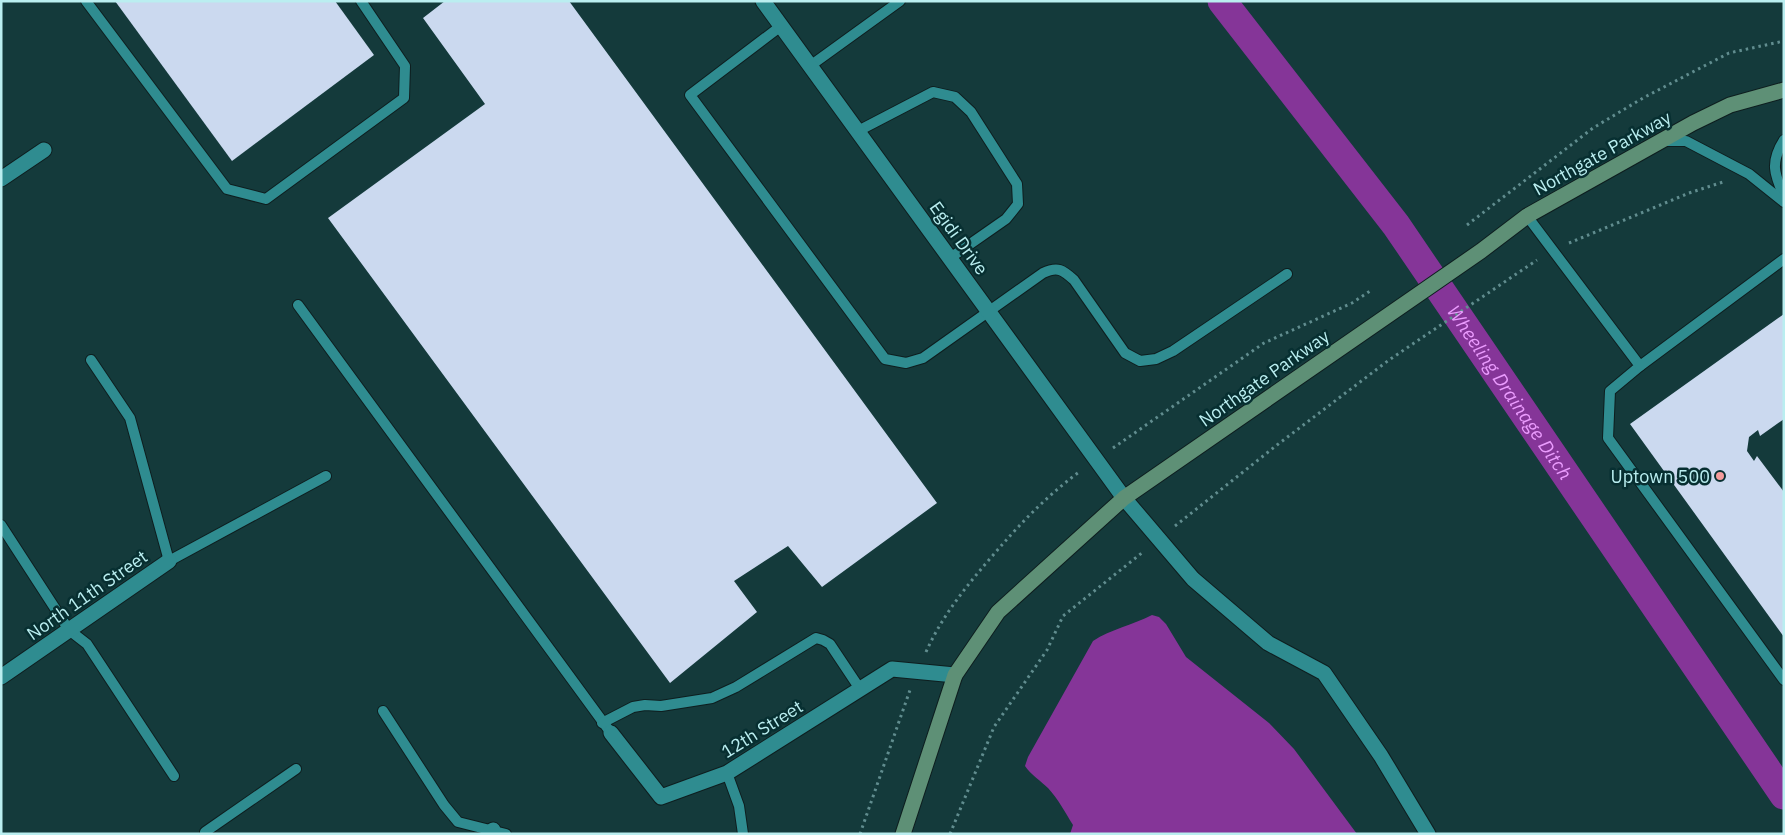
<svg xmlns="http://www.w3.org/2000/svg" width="1785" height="835" font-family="'IBM Plex Sans',sans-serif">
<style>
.water{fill:#853598}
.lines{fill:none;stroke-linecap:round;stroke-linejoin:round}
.canal{stroke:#853598;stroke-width:29}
.building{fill:#cbd9ef}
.lane-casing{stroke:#0e1e1f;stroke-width:12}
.street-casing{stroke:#0e1e1f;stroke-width:17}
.secondary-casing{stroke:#0e1e1f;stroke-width:17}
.path{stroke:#618d8f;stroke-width:3;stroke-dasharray:2.5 4;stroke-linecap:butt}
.lane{stroke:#2f8c90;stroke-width:10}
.street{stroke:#2f8c90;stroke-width:15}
.secondary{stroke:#5e9076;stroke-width:15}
.poi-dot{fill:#f59b9b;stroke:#072f31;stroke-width:2}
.labels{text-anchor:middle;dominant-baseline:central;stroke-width:5;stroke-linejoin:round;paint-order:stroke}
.street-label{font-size:18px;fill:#baeef0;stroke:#072f31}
.poi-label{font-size:18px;fill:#baeef0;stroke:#072f31;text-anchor:end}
.water-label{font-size:19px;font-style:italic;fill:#ea9bfd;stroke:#072f31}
</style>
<rect width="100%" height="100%" fill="#143a3b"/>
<path class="water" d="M1152 615 1159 617 1166 624 1186 657 1269 723 1294 749 1357 834H1070L1073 825C1065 812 1058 799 1048 788 1041 781 1031 775 1025 766L1028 757 1093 641C1111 629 1133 625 1152 615Z"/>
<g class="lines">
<path class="canal" id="s1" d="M1222 1 1396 225 1784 795"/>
</g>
<g class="building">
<polygon points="115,1 335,1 374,55 232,161"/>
<polygon points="445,1 569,1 937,503 822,587 788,546 734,581 757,612 670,683 328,218 485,104 423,18"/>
<polygon points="1784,314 1784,419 1760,436 1758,430 1749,437 1747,451 1754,461 1757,456 1784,492 1784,637 1630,424"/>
</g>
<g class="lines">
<defs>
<g id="lane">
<polyline points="86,1 227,189 266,199 404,98 405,66 361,1"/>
<path d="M781 26 690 95 885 359 906 363 923 358 1043 273C1058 266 1063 270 1074 280L1125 353 1140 361 1156 359 1173 351 1287 274"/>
<polyline points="810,66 900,1"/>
<polyline points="858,131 933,92 955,97 971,112 1017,184 1018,204 1006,219 950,258"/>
<path d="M1784 140C1770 162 1774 174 1784 196"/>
<polyline points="1664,141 1686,141 1749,174 1784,202"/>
<polyline points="1527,216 1640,366 1610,391 1608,438 1784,680"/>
<polyline points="298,305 611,733"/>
<polyline points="91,360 130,418 169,561 326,476"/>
<polyline points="1640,366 1784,259"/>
<polyline points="1,525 69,630 87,644 174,776"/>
<polyline points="383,711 444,805 458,822 506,834"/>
<polyline points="602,723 633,707 645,705 661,706 712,698 736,687 816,638 823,640 830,644 860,689"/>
<polyline points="727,773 739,806 743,834"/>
<polyline points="205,832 296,769"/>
</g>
<g id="street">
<polyline points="763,1 1124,498 1193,579 1268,643 1324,673 1381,756 1428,834"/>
<polyline points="1,179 44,150"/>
<polyline points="1,677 169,561"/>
<polyline points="611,733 661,797 727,773 892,669 955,675"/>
<polyline points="488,834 493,830"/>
</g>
<polyline id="secondary" points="903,834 955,675 998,612 1124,498 1481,251 1527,216 1693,123 1730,105 1784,90"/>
</defs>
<use href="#lane" class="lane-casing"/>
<use href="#street" class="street-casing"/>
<use href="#secondary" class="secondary-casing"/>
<g class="path">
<polyline points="1467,225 1593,128 1643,98 1729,53 1784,41"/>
<polyline points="1569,243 1689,193 1723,182"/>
<polyline points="1113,448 1264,343 1352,303 1370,291"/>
<polyline points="1175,526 1277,445 1389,360 1537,260"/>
<path d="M926 652C941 618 964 589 988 561 1017 527 1043 499 1079 472"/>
<polyline points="860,834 910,690"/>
<polyline points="950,834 994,727 1047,650 1063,616 1143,552"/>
</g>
<use href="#lane" class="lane"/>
<use href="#street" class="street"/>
<use href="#secondary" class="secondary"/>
</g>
<circle class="poi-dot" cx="1720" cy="476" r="5"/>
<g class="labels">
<g class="street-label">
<text transform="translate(1602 153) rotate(-29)">Northgate Parkway</text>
<text transform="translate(959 238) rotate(54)">Egidi Drive</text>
<text transform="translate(1264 378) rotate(-35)">Northgate Parkway</text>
<text transform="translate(87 595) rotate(-35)">North 11th Street</text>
<text transform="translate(762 729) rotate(-32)">12th Street</text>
</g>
<g class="poi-label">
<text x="1710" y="476">Uptown 500</text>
</g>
<g class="water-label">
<text stroke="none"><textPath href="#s1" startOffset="486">Wheeling Drainage Ditch</textPath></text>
</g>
</g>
<rect width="1785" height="835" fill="none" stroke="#baeef0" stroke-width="5"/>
</svg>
